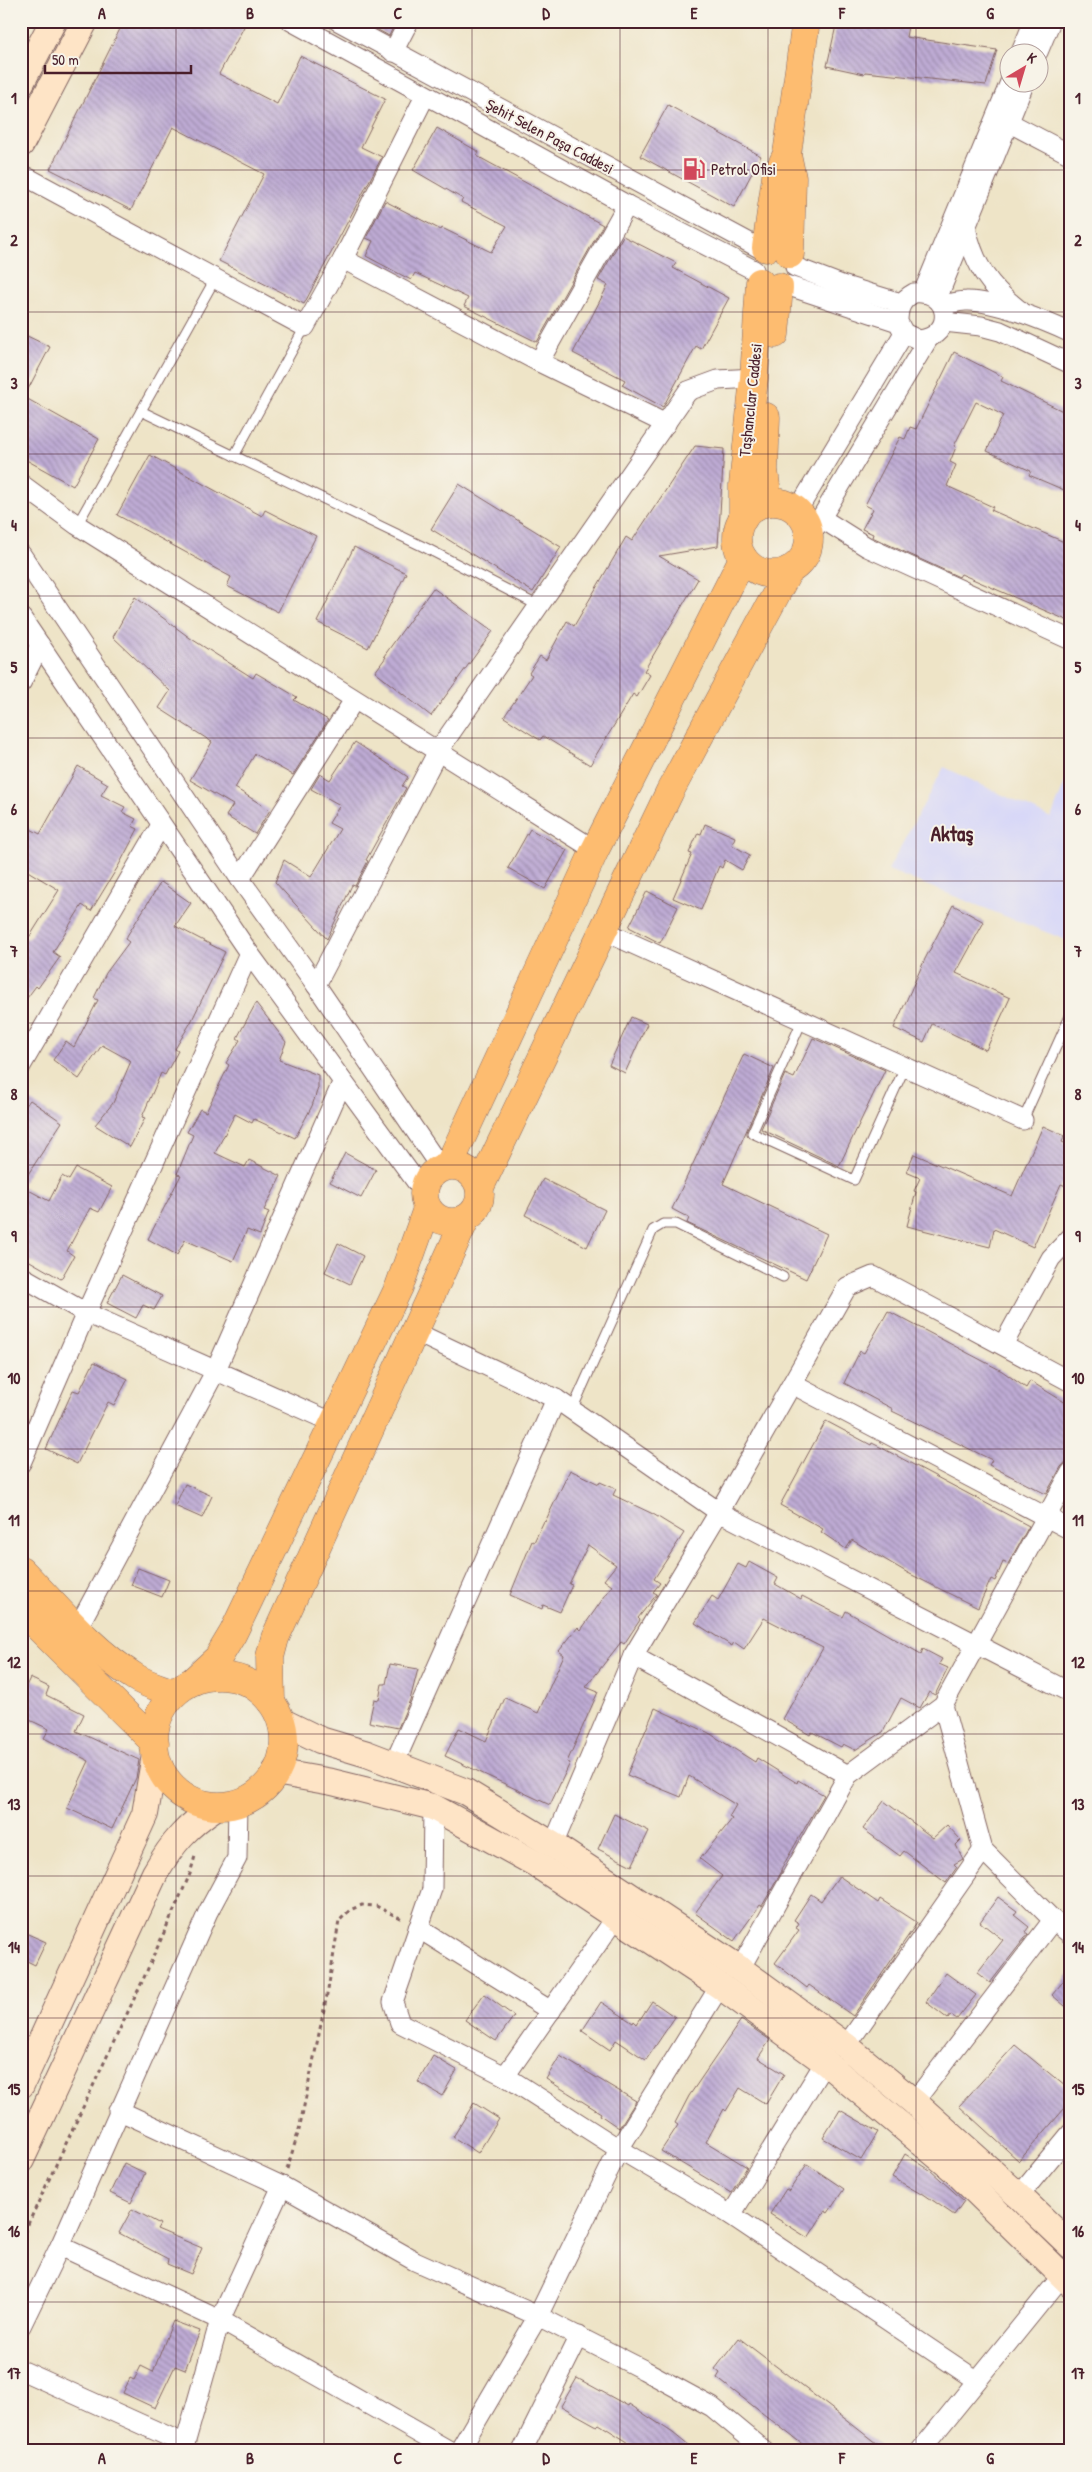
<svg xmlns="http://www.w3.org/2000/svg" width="1092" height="2472" font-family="'Patrick Hand',sans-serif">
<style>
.built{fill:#d7d7f8}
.building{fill:url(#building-back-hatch)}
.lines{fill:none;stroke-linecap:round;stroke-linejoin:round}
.lane-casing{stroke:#836462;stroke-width:11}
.street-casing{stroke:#836462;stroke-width:21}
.secondary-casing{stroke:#836462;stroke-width:28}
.primary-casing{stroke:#836462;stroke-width:29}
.path{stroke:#836462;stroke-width:3;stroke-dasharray:4 4;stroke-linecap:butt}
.lane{stroke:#fff;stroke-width:9}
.street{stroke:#fff;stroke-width:19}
.secondary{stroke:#fee4c6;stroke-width:26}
.primary{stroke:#fdbc70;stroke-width:28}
.grid{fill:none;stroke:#4a1f2b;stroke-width:1;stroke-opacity:0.55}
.labels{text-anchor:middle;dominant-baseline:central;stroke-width:4;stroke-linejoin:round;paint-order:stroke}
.street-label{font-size:16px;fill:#4a1f2b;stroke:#f7f3e8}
.poi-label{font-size:16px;fill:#4a1f2b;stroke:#f7f3e8;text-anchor:start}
.district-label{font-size:21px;font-weight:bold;fill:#4a1f2b;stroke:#f7f3e8}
.neatline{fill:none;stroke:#4a1f2b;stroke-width:2}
.grid-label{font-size:16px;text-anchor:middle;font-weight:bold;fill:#4a1f2b}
</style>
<defs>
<pattern id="building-back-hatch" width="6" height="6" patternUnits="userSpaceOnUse" patternTransform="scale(1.25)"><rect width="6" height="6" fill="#beabd4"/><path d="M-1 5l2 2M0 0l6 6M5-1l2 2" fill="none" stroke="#9c8bac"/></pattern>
</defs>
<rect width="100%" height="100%" fill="#f7f3e8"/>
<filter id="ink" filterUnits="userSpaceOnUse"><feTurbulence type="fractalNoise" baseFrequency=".02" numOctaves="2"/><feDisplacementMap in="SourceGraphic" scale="10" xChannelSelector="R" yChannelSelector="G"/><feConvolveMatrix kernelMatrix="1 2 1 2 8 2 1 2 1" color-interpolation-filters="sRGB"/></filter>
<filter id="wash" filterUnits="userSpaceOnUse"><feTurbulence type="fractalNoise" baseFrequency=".0096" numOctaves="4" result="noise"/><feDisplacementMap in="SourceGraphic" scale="20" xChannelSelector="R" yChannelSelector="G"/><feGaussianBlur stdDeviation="1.12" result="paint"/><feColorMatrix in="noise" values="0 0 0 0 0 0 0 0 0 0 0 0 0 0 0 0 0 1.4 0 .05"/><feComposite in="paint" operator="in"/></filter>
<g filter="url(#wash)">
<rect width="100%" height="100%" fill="#eee4c7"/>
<polygon class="built" points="944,767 1051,818 1071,767 1071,942 888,870"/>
<g id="blocks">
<g class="building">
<polygon points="124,21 247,21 219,74 277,104 300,56 385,99 361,147 382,157 304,304 219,261 264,174 173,127 131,210 50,169"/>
<polygon points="362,21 396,21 389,36"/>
<polygon points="837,21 909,21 906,37 997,50 986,85 865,72 864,74 827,66"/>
<polygon points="668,105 761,156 734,207 640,156"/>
<polygon points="437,128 479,152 477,156 603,225 537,342 464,306 468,298 415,273 411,280 366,256 373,241 366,238 385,201 441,230 442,228 491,252 507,226 461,202 463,199 413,170"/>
<polygon points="623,236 676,263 673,268 729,298 701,349 696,346 663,407 622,385 625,380 573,353 608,285 598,280"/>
<polygon points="21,333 50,347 24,397 99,439 73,486 21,457"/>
<polygon points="954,352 1003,377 1001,381 1071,415 1071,493 1029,475 1031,471 987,451 1003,415 976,402 954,446 956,447 950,462 956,465 947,486 993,507 991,510 1071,545 1071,622 961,574 959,577 872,537 873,534 862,529 873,509 865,505 900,437 905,439 910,427 916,429"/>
<polygon points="695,446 724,449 718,546 659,556 698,579 644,671 650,675 637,697 633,694 590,765 543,736 540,740 504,717 532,675 529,673 540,656 546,660 567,621 574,626 626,537 632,541"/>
<polygon points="150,455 262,516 265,510 316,536 278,612 227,586 231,577 117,515"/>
<polygon points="459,484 561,547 533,592 431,529"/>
<polygon points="354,547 406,573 368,648 317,622"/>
<polygon points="433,588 493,631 431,716 375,672 386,657 384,656"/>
<polygon points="135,597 190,638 253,678 256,673 297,697 294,700 328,720 293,775 255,754 235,788 270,810 255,834 226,816 233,805 190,780 212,742 159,708 170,691 113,637"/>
<polygon points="355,742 408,777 402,786 406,788 366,860 368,861 355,886 352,885 327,939 275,882 284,860 311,877 340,829 329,823 340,805 311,789 320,774 330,780"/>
<polygon points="78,766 108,784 101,795 125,807 122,812 136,819 132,826 138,829 119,865 91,911 82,905 53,952 60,957 38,988 36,986 21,1006 21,935 27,939 30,936 59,890 21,867 21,824 40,834"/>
<polygon points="705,824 735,837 732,845 750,855 742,870 725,860 722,868 719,866 701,910 673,898 692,854 689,853 698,833 701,834"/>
<polygon points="530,829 567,850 545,889 508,868"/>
<polygon points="161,882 191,903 175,926 225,952 191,1022 175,1049 178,1051 165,1075 161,1073 142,1117 145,1118 130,1147 95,1125 113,1103 131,1061 102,1045 79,1079 53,1060 66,1041 74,1047 98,1000 94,998 106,973 129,942 125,939"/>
<polygon points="647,891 678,907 660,943 629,927"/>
<polygon points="953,905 984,922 956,973 1010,998 986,1050 932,1024 924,1042 894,1028 925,959"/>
<polygon points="256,1003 286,1042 279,1060 318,1075 318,1088 312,1106 295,1138 254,1119 252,1123 235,1114 215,1153 245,1167 249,1160 281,1176 264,1210 269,1212 260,1235 247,1230 233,1261 185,1240 177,1255 148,1239 181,1175 177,1174 193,1135 187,1132 200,1109 206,1112 229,1065 226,1063 240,1040 237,1038"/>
<polygon points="631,1017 647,1024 625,1073 609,1065"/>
<polygon points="813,1038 885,1070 839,1166 761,1129 785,1074 794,1078"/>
<polygon points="744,1054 774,1068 723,1184 827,1234 806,1279 687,1223 689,1218 672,1209"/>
<polygon points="30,1100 62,1122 21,1185 21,1112"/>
<polygon points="1043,1126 1065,1136 1062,1142 1071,1146 1071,1188 1061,1184 1033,1247 994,1229 990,1247 907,1226 916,1192 914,1191 920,1178 906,1172 914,1154 1012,1196"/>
<polygon points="345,1153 376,1170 361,1198 330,1182"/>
<polygon points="76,1168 112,1187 99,1212 90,1208 67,1251 74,1256 61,1279 21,1256 21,1186 49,1201 62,1176 69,1180"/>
<polygon points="543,1179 605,1210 587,1247 525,1215"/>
<polygon points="338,1243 363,1256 350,1284 325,1272"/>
<polygon points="122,1275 162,1296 154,1310 143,1305 136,1318 107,1303"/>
<polygon points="888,1311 1002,1371 1026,1388 1030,1381 1071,1406 1071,1456 1061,1467 1046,1494 989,1465 992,1460 892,1411 893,1409 844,1383 860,1351 864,1353"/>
<polygon points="94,1362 128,1379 114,1405 108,1402 77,1464 46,1449 73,1390 79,1392"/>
<polygon points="826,1421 871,1445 872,1443 882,1448 1029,1526 1008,1564 1003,1562 995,1581 991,1579 978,1608 908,1573 852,1540 846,1549 821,1532 823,1529 780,1505"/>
<polygon points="570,1470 599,1484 600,1482 616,1489 613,1495 653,1514 684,1533 654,1579 660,1583 653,1592 657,1594 638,1618 640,1620 624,1644 621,1642 586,1687 598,1692 567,1762 570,1763 550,1805 445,1756 459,1728 486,1741 505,1698 538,1713 564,1655 559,1651 578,1627 581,1630 612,1586 604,1580 616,1565 588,1545 569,1584 572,1585 560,1612 543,1605 542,1609 510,1595 532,1541 534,1542 544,1521 545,1522"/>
<polygon points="185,1484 212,1496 202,1518 175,1506"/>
<polygon points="749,1562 778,1578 775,1584 801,1599 802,1596 843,1617 846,1611 921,1654 923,1649 942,1659 939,1664 948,1668 935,1695 929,1692 920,1708 901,1698 883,1732 855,1750 843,1744 841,1747 812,1732 810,1735 783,1719 823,1648 764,1618 744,1649 734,1642 732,1646 695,1623 712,1596 718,1600 738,1564 746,1568"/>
<polygon points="138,1568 169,1580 162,1597 131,1585"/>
<polygon points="390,1664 418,1669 410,1700 398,1728 369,1722 374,1699 379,1700 382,1684 386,1684"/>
<polygon points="30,1678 49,1687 46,1695 84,1714 76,1731 139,1760 136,1778 112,1829 67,1808 89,1761 44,1738 49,1729 21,1716 21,1696"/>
<polygon points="655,1708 709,1733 755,1762 757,1758 797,1783 798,1780 824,1795 781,1869 782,1871 762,1906 760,1905 734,1941 695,1913 722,1876 700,1859 732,1819 729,1817 736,1805 689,1776 681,1797 627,1775"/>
<polygon points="884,1801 933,1838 947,1825 961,1840 956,1845 963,1859 954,1864 957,1867 946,1883 904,1851 900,1856 863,1829"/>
<polygon points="614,1814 649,1831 632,1866 598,1849"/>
<polygon points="839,1876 878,1903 880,1899 917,1923 853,2016 809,1985 807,1988 775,1963 799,1930 796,1928 799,1923 794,1920 811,1894 821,1901"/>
<polygon points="998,1897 1017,1911 1014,1915 1029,1927 1025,1932 1028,1934 990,1983 977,1973 1003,1940 980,1922"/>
<polygon points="21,1931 46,1942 35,1965 21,1958"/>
<polygon points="1071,1972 1071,2011 1052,1995"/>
<polygon points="946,1973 976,1995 957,2019 951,2015 948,2019 926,2002"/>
<polygon points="484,1994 514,2016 496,2041 465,2020"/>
<polygon points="652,2001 675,2017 646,2060 616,2040 610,2050 582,2031 601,2002 633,2023 634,2021 637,2024"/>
<polygon points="741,2020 770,2040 758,2058 784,2074 766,2104 740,2088 726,2111 724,2109 706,2142 747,2167 731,2193 661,2151 678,2125 675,2123 689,2096"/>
<polygon points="1015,2045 1071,2091 1071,2101 1019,2161 959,2106"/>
<polygon points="433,2056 457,2070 442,2096 418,2082"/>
<polygon points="560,2056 636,2101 619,2128 600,2115 601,2113 546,2079"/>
<polygon points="474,2103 499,2119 478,2153 453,2137"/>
<polygon points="840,2110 878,2132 861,2160 823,2138"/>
<polygon points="905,2154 930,2170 964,2201 954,2215 922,2193 921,2194 892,2177"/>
<polygon points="124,2163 145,2173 131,2203 110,2193"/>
<polygon points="807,2164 844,2189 828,2213 825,2211 808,2238 770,2214 786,2189 789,2191"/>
<polygon points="132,2209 160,2224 157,2229 202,2248 191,2274 167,2264 168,2259 119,2233"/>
<polygon points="173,2321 200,2331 185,2370 175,2366 155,2408 123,2393 130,2378 134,2380 141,2366 153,2372"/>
<polygon points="739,2338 844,2418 886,2451 811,2451 717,2378 720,2373 715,2369"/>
<polygon points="577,2378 628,2406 629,2404 673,2433 695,2451 642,2451 599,2424 597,2426 561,2406"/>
</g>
</g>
</g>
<g filter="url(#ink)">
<use href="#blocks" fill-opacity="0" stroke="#836462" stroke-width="1"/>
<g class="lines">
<defs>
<g id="lane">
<polyline points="141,411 426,548 539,606"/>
<polyline points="234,456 305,327"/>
<polyline points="77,525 215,279"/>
<polyline points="802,1021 752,1133 854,1180 905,1067"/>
<polyline points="1023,1120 1071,1014"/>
<polyline points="572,1410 653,1230 663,1224 676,1224 783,1277"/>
</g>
<g id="street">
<polyline points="291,21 627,205 754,270"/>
<polyline points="338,21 763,250"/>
<polyline points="393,52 409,21"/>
<polyline points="1021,52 1034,21"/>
<polyline points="1038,52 1051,21"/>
<polyline points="1008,122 1071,155"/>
<polyline points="21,174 305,327 343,259 425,96"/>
<path d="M966 228C975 266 988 285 1019 310"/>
<polyline points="343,259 539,362 666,424"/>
<polyline points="795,267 842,285 901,303"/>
<path d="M786 285 898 322 904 333 919 340C956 336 951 289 914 293 901 300 898 308 898 322"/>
<polyline points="923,293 1010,82"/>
<polyline points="937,299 1025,82"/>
<path d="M943 305C950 304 958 301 966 301 994 300 1045 321 1071 333"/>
<polyline points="944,322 981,326 1000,331 1071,364"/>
<polyline points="539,362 627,205"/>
<polyline points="21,484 77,525 595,850"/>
<polyline points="797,511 904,333"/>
<polyline points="821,518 867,547 1071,640"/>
<polyline points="809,538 928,339"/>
<polyline points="21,554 240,879 316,985 440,1167"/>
<polyline points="21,617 249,953 423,1191"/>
<polyline points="21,683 40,645"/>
<polyline points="240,879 354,700"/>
<polyline points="604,931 1023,1120"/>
<polyline points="316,985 438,751 688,391 718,380 754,378"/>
<polyline points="21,1066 161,825"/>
<polyline points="21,1276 86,1313 334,1423"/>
<polyline points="415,1332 556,1399 719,1512 1071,1693"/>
<polyline points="1003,1345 1051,1258 1071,1237"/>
<polyline points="792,1384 1071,1530"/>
<polyline points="21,1463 86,1313 249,953"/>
<polyline points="77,1629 215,1372 342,1083"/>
<polyline points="633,1656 848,1775"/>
<polyline points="394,1764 556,1399"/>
<polyline points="433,1807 432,1889 393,2002 400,2023 505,2076 619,2149 731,2215 976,2380"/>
<polyline points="553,1845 633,1656 719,1512 847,1287 873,1276 1071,1382"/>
<polyline points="1053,1920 1071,1935"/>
<polyline points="418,1928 551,2011"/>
<polyline points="740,1969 848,1775 943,1705 1071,1472"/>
<polyline points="846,2046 983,1850"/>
<polyline points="505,2076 617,1916"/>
<polyline points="914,2102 1053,1920 983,1850 943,1705"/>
<polyline points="282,2186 415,2261 538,2316 644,2370 712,2407 765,2451"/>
<polyline points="1019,2196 1071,2133"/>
<polyline points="731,2215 825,2062"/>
<polyline points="60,2246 220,2320 282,2186 118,2110"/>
<polyline points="21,2326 60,2246 208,1912 237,1858 238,1803"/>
<polyline points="21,2370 185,2444 220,2320 450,2451"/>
<polyline points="459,2451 538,2316 619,2149 720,1986"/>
<polyline points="522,2451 579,2336"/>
<polyline points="920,2451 1062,2276"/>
</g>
<g id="secondary">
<polyline points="21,83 53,21"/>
<polyline points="21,144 85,21"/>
<polyline points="281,1721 320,1740 367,1754 466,1792 553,1845 740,1969 846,2046 914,2102 1019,2196 1071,2246"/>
<polyline points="275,1772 332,1782 433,1807 536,1864 720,1986 825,2062 953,2169 1071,2284"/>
<polyline points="21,2085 145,1814 155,1755"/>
<path d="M21 2160 155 1873C173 1842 187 1826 217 1806"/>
</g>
<g id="primary">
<polyline points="787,154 806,21"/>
<polyline points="766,248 776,177 787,154 792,178 790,254"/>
<polyline points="775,334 779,287"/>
<polyline points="766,417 764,470 768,502"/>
<circle cx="773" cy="538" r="36"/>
<polyline points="743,519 743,485 754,378 760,282"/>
<polyline points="449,1165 595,850 743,558"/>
<circle cx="452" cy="1194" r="28"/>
<polyline points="480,1187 670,791 789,570"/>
<path d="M21 1570C57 1607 91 1650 135 1677 147 1685 162 1688 174 1693"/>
<polyline points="21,1610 155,1743"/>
<circle cx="219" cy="1741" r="65"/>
<polyline points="193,1681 218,1658 233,1633 399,1287 427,1209"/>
<polyline points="271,1702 270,1657 275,1638 466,1218"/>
</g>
</defs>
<use href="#lane" class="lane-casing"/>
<use href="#street" class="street-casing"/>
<use href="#secondary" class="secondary-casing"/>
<use href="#primary" class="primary-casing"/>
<g class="path">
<polyline points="287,2169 299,2130 328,1990 339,1921 350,1910 362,1905 376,1906 402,1919"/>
<polyline points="21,2239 142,1982 190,1874 195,1856"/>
</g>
<use href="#lane" class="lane"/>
<use href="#street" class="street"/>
<use href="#secondary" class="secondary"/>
<use href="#primary" class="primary"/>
</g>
</g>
<path class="grid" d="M176 21V2451M324 21V2451M472 21V2451M620 21V2451M768 21V2451M916 21V2451M21 170H1071M21 312H1071M21 454H1071M21 596H1071M21 738H1071M21 881H1071M21 1023H1071M21 1165H1071M21 1307H1071M21 1449H1071M21 1591H1071M21 1734H1071M21 1876H1071M21 2018H1071M21 2160H1071M21 2302H1071"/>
<defs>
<symbol id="fuel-bare" viewBox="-9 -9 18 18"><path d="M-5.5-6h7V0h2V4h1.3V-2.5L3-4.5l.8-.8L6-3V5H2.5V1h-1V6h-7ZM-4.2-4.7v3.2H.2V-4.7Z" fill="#d1495b" stroke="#f7f3e8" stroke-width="2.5" paint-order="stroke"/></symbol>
</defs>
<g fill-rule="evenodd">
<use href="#fuel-bare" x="678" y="153" width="32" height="32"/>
</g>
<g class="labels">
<g class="street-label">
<text transform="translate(550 136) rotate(28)">Şehit Selen Paşa Caddesi</text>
<text transform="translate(750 400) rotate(-84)">Taşhancılar Caddesi</text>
</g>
<g class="poi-label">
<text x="711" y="169">Petrol Ofisi</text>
</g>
<g class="district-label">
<text x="952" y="833">Aktaş</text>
</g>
</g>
<rect width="1092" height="2472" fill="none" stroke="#f7f3e8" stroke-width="55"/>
<g transform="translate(1024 68) rotate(38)"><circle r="24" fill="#f7f3e8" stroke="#b29e9c"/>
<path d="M0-4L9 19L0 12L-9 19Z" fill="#d1495b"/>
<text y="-8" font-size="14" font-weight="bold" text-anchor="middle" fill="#4a1f2b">K</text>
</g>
<path d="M45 65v8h146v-8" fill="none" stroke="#4a1f2b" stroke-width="2.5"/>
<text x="52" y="65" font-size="15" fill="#4a1f2b" stroke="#f7f3e8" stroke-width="4" paint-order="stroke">50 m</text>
<rect x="28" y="28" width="1036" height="2416" class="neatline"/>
<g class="grid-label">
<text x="102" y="19">A</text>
<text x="250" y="19">B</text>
<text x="398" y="19">C</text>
<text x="546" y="19">D</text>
<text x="694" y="19">E</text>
<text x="842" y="19">F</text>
<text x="990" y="19">G</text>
<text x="14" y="104">1</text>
<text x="1078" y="104">1</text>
<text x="14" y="246">2</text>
<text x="1078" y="246">2</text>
<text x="14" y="389">3</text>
<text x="1078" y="389">3</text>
<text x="14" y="531">4</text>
<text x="1078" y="531">4</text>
<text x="14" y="673">5</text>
<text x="1078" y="673">5</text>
<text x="14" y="815">6</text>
<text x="1078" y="815">6</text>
<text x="14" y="957">7</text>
<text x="1078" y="957">7</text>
<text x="14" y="1100">8</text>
<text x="1078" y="1100">8</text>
<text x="14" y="1242">9</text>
<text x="1078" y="1242">9</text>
<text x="14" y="1384">10</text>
<text x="1078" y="1384">10</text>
<text x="14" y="1526">11</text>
<text x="1078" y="1526">11</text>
<text x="14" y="1668">12</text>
<text x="1078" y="1668">12</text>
<text x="14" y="1810">13</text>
<text x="1078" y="1810">13</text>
<text x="14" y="1953">14</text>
<text x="1078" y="1953">14</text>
<text x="14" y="2095">15</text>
<text x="1078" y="2095">15</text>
<text x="14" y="2237">16</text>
<text x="1078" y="2237">16</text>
<text x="14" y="2379">17</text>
<text x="1078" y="2379">17</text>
<text x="102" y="2464">A</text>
<text x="250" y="2464">B</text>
<text x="398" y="2464">C</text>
<text x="546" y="2464">D</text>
<text x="694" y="2464">E</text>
<text x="842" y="2464">F</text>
<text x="990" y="2464">G</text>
</g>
</svg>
